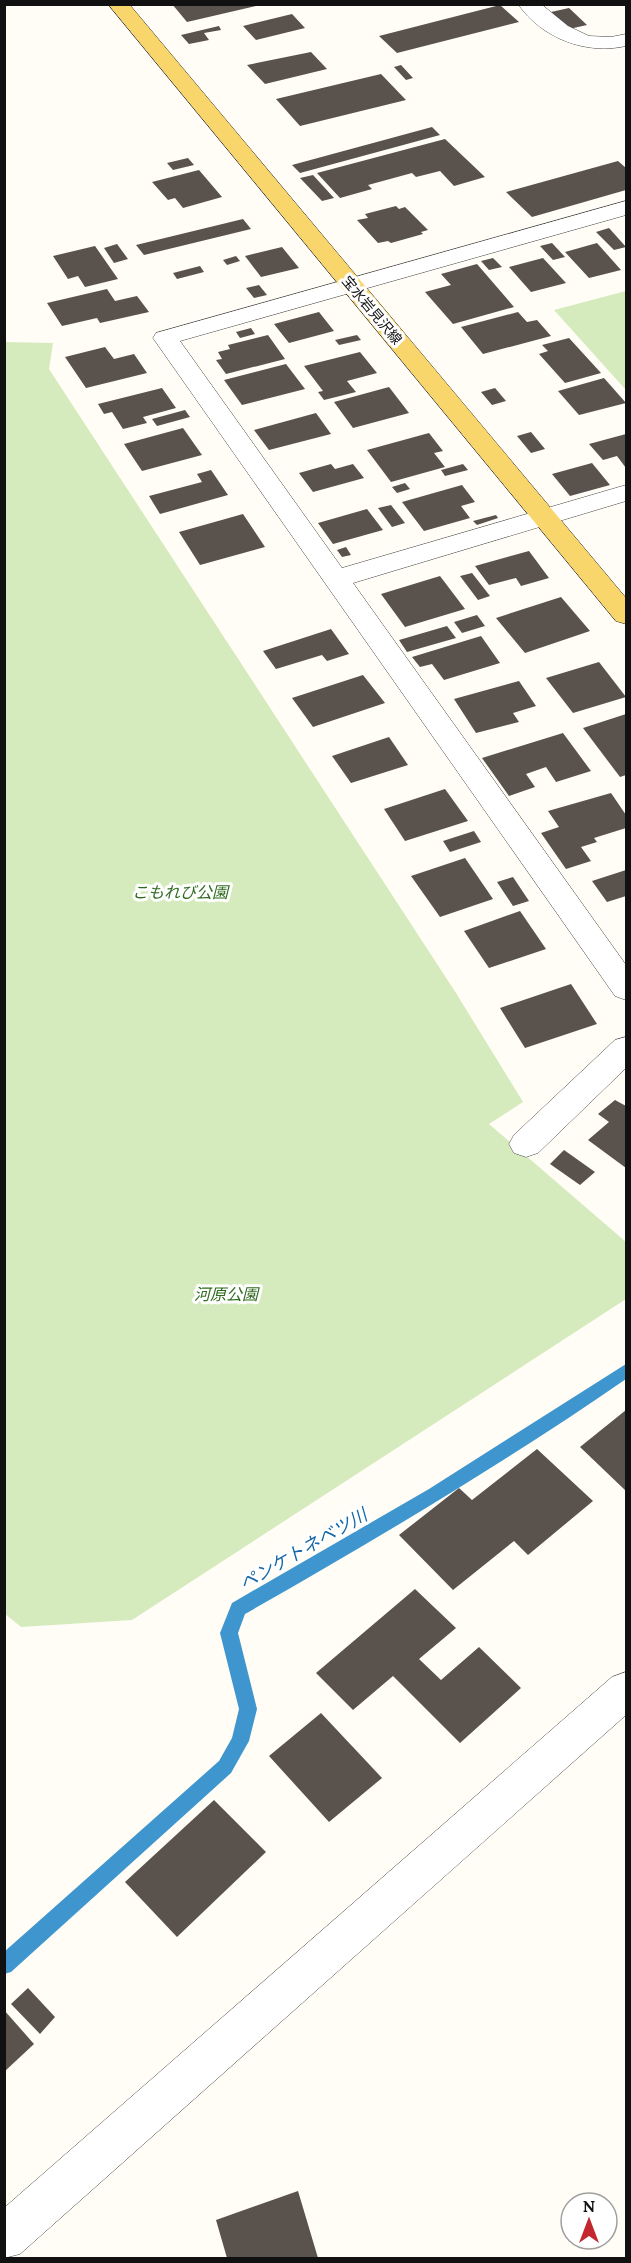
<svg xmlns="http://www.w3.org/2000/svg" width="631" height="2263" font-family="Lora,'Noto Sans JP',serif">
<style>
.green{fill:#d5ebbd}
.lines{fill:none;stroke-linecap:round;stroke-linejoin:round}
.stream{fill:#3f96cf;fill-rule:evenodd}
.building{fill:#5a524d}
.minor-casing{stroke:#444;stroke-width:1}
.major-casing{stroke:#222;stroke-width:1}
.minor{fill:#fff;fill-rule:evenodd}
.major{fill:#f9d66b;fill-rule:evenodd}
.labels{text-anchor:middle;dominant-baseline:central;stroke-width:6;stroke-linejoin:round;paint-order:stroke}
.far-street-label{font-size:14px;fill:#111;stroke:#fff}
.park-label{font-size:16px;font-style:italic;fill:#2f6b1f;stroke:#fff}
.water-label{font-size:18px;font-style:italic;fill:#1768a6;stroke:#fff}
</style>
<rect width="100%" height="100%" fill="#fffdf5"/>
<g class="green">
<polygon points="626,291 626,390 554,310"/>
<polygon points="4,342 53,343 49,369 456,993 523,1102 489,1124 626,1242 626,1299 132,1620 21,1627 4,1613"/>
</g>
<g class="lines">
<path class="stream" d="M626 1364V1379C503 1464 375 1540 245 1614L238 1633 257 1709 249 1741 231 1773 11 1972 4 1974V1952L219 1761 232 1738 239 1709 220 1633 232 1603 429 1489Z"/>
</g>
<g class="building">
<polygon points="172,4 260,4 260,5 187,22"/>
<polygon points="500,5 519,22 397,53 379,36"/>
<polygon points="569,8 587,25 569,29 551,12"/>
<polygon points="292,14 305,28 256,40 243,26"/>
<polygon points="219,26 221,30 204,33 209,40 189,44 181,35"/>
<polygon points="311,52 327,69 265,84 247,65"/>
<polygon points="401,65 413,78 406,80 394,67"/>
<polygon points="381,74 406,100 300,126 276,99"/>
<polygon points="432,127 440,135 300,173 292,165"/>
<polygon points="445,139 485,177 454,186 440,171 416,177 412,173 368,185 372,189 340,198 317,173"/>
<polygon points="188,158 194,165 173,170 167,163"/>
<polygon points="618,161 626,168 626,190 532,217 506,192"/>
<polygon points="199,170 222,197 183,208 175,198 168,200 152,182"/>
<polygon points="313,175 334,198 322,201 300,178"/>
<polygon points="396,206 399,209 405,207 428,230 421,232 423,234 391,243 388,241 378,243 357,220 368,218 365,214"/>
<polygon points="243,219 251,229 144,255 136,245"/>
<polygon points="609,228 626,247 614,250 596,232"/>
<polygon points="552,243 565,257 553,260 540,246"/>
<polygon points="597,243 621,270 589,278 565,252"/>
<polygon points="117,244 128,259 114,263 104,248"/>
<polygon points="95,246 118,279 85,287 78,276 68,279 53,256"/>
<polygon points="282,247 299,268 261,277 245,256"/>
<polygon points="236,256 240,261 227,265 223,260"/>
<polygon points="493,258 502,267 489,270 481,261"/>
<polygon points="543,258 566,283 531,292 509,267"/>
<polygon points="477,264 514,307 453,324 425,292 451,285 441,274"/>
<polygon points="200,266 204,272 177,279 173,273"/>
<polygon points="259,285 267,295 254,298 246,288"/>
<polygon points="107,289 115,301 137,296 149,312 100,323 97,318 62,326 47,303"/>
<polygon points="319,312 334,331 289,343 274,324"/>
<polygon points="518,312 527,322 537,320 551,336 483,354 461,327"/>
<polygon points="251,328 255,334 240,338 236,332"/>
<polygon points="268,335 285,359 226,374 216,360 222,359 218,352 230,349 228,345"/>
<polygon points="357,335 361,340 339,345 335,340"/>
<polygon points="569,338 601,373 565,383 539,354 548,351 542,345"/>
<polygon points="105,347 114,359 134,354 147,373 86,388 65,357"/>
<polygon points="360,352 377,373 347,381 356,392 324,400 318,392 323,391 304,366"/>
<polygon points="286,364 305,389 242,405 224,380"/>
<polygon points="604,378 626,403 579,415 558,391"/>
<polygon points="389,387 409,413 353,428 334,402"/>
<polygon points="162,388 176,408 143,417 147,423 123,429 112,412 104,414 98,404"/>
<polygon points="495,388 506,401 492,405 481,392"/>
<polygon points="185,410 190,417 157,426 152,419"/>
<polygon points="316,413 331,434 269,450 254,430"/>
<polygon points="183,428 202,455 142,471 124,444"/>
<polygon points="531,432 545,449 531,453 517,436"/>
<polygon points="429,433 443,451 434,453 445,467 391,482 367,450"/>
<polygon points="626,434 626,468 617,456 603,460 589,444"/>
<polygon points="592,463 610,485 570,496 552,474"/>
<polygon points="331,464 335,469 353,464 364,478 313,492 299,473"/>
<polygon points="463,464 468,470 445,476 441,470"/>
<polygon points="211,470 228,495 160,514 149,496 202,482 197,474"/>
<polygon points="405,483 410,489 397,493 392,487"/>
<polygon points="462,485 475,502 461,506 470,518 424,531 402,502"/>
<polygon points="391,505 405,523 392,527 378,508"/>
<polygon points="367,509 383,530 333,544 318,523"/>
<polygon points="243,514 265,547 200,565 179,532"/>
<polygon points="496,515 498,518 477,525 473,521"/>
<polygon points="346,547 351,555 342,557 337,550"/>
<polygon points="529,551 549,578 521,586 516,578 489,585 475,566"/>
<polygon points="472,573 490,596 478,600 460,576"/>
<polygon points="440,576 465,609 405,627 381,594"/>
<polygon points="561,597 590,631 525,653 496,618"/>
<polygon points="477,615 485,626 462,633 454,622"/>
<polygon points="447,626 456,638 407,652 399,640"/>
<polygon points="331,629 349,654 327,661 322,655 276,669 263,651"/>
<polygon points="481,636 500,663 444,680 432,664 420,667 412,657"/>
<polygon points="599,662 626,697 573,713 546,678"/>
<polygon points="363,675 385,703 313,727 292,698"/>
<polygon points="519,681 536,706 513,713 519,722 476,733 454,699"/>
<polygon points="626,714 626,775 620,777 583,728"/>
<polygon points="563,733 591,771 556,782 546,767 526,774 535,787 509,796 482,758"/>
<polygon points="389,737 408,765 351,783 332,756"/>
<polygon points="445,789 468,821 405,841 384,809"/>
<polygon points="611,793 626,815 626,828 594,838 597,842 581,847 591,861 566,869 541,833 559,827 548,811"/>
<polygon points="474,831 481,842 450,852 443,841"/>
<polygon points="465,858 493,899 440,917 411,876"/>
<polygon points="626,870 626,896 607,902 592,881"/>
<polygon points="513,877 529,901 513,906 497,882"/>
<polygon points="520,911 546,949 489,968 464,931"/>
<polygon points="571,984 597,1024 525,1048 500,1008"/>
<polygon points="615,1100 626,1106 626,1168 588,1140 609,1122 598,1114"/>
<polygon points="564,1150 595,1172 580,1185 550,1164"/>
<polygon points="626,1410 626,1491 580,1447"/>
<polygon points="537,1449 593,1501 528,1555 514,1541 453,1590 399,1535 459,1488 472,1500"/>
<polygon points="415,1589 456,1628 419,1659 441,1680 479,1647 521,1688 460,1743 393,1676 353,1710 316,1673"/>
<polygon points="321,1713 382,1778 329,1822 269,1756"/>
<polygon points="214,1800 266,1852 177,1937 125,1882"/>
<polygon points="28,1988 55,2017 40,2034 11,2004"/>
<polygon points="4,2010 34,2044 4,2072"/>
<polygon points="298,2191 318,2258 227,2258 216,2220"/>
</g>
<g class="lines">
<defs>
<g id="minor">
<path d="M518 4H541L568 26 589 36 611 37 626 34V46C587 55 542 39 518 4Z"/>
<polygon points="626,201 626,215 180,341 342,568 626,485 626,501 353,583 626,965 626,1000 615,996 153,338 156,333"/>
<polygon points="626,1037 626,1068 538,1153 526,1157 514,1153 509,1144 514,1135 615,1040"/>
<polygon points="626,1672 626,1715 20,2254 4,2258 4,2208 612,1677"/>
</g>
<polygon id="major" points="108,4 129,4 626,598 626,624 616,621"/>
</defs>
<use href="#minor" class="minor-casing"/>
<use href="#major" class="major-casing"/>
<use href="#minor" class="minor"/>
<use href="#major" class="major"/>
</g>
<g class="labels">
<g class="far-street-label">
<text transform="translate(372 310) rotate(50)">宝水岩見沢線</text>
</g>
<g class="park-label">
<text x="180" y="892">こもれび公園</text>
<text x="226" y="1294">河原公園</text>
</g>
<g class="water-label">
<text transform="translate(303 1549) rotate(-30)">ペンケトネベツ川</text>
</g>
</g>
<rect width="631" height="2263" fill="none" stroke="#111111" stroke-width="12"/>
<g transform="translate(589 2221)"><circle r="28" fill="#ffffff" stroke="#a0a0a0" stroke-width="1.5"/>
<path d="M0-4.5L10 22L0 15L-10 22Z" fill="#c4262e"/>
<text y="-9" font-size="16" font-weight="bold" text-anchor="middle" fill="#111111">N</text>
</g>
</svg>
